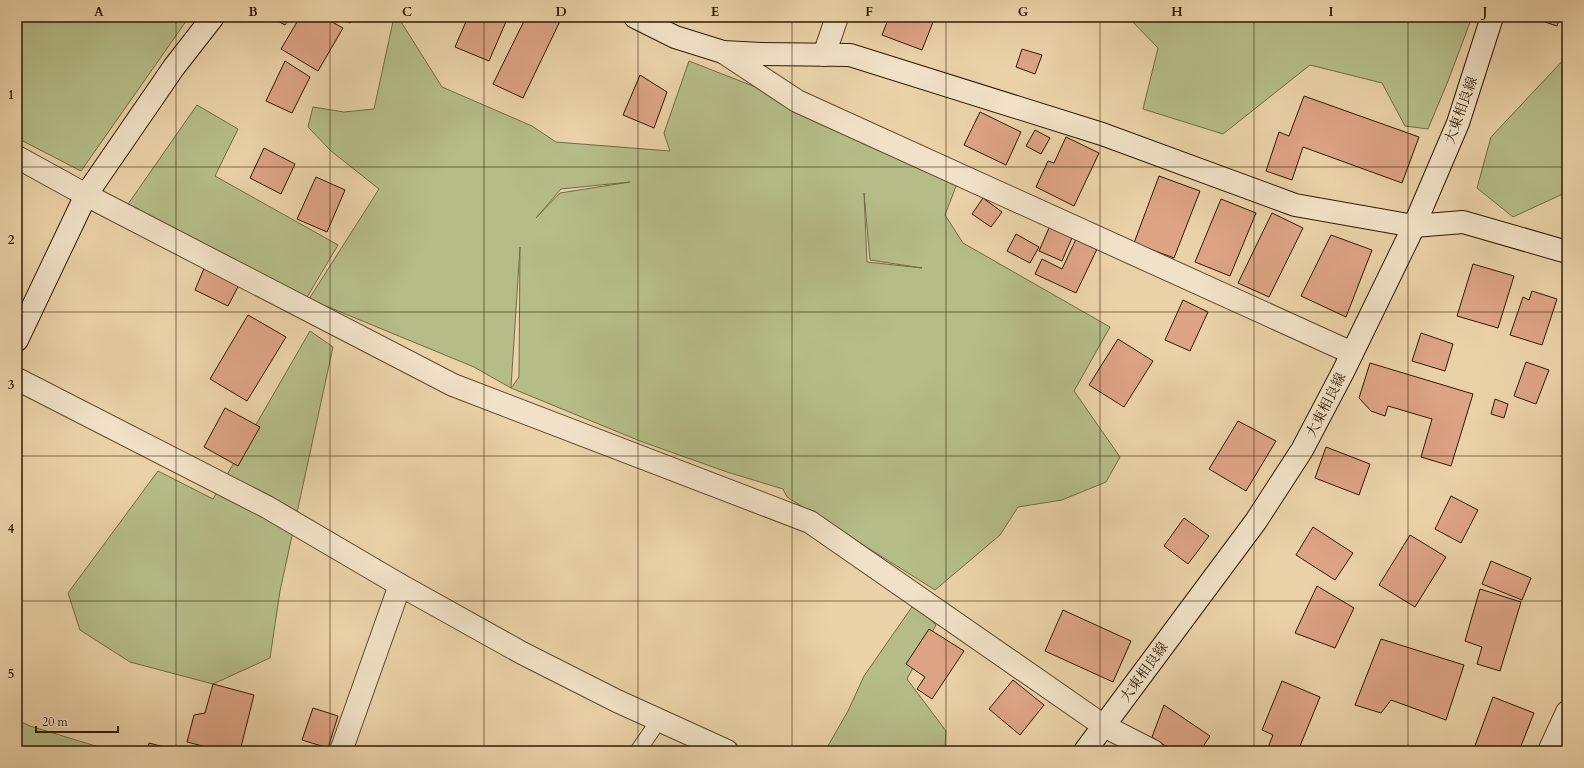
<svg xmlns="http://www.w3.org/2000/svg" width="1584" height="768" font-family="Cardo,'Noto Serif JP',serif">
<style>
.green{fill:#b5bc88;stroke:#726b44;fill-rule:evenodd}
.building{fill:#dca384;stroke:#2e1a00}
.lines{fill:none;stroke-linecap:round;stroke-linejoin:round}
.lane-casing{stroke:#5d482a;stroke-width:17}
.street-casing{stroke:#5d482a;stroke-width:24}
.secondary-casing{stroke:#2e1a00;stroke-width:24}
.lane{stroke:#f1e1c6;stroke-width:15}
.street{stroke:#f1e1c6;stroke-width:22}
.secondary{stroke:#f1e1c6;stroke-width:22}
.grid{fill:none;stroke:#2e1a00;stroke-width:1;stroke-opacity:0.55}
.labels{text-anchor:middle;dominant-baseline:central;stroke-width:3;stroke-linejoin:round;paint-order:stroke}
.street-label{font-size:14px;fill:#2e1a00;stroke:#f1e1c6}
.neatline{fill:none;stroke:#2e1a00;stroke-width:1.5}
.grid-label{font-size:13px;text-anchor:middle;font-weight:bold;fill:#2e1a00}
</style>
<rect width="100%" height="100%" fill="#ead1a7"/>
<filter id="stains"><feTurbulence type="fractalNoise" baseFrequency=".005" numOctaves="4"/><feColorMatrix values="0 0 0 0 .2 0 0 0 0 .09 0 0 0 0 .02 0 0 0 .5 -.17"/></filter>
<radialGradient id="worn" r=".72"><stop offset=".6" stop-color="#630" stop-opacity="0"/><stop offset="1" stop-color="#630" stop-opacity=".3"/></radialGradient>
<g class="green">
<polygon points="17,17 189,17 81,171 17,138"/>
<path d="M394 17H398L442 87 532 126 556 142 670 151 664 133 689 61 758 88 958 181 945 215 963 243 1110 327 1074 391 1120 457 1106 482 1062 500 1018 507 1000 535 935 590 787 497 783 489 727 472 640 441 511 388 474 367 309 299 379 189 331 151 308 127 313 107 344 112 374 109ZM630 182 560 193 536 218 561 189ZM864 193 870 260 922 268 867 262ZM520 247 519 377 512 387H511Z"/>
<polygon points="1128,17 1472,17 1448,81 1428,129 1405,126 1382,83 1310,65 1223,134 1143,109 1158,48"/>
<polygon points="1567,56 1567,192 1513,217 1477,188 1491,137"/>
<polygon points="197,105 238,129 215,176 338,245 306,299 126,207"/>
<polygon points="310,331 333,347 280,591 270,658 213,684 130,662 80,630 68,593 158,471 213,499"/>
<polygon points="914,604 936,625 907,679 946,731 945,746 913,751 825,751 848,711 864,676"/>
<polygon points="17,720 30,726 112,751 17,751"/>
</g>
<g class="building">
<polygon points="270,17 290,17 285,25"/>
<polygon points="300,17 323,17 343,28 318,71 281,49"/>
<polygon points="338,17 353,17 350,23"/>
<polygon points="468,17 508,17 489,61 455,47"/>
<polygon points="526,17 562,17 523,98 493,84"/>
<polygon points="889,17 935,17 922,50 882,35"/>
<polygon points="1530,17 1560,17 1557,26"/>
<polygon points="1022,49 1042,55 1035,74 1016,67"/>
<polygon points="285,61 310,77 292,113 266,101"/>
<polygon points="640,75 667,92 654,128 623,115"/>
<polygon points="1304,96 1419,137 1402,183 1303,147 1292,180 1266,171 1279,132 1289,136"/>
<polygon points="980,112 1021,132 1006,165 964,145"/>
<polygon points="1035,130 1050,138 1041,154 1026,146"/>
<polygon points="1066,137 1099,153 1074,206 1036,187 1048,161 1054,163"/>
<polygon points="264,148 295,164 281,194 250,178"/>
<polygon points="1159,176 1200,191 1174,258 1134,243"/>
<polygon points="316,177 345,190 327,232 297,219"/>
<polygon points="983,198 1002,212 991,227 972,214"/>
<polygon points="1221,199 1256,213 1230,276 1195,262"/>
<polygon points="1272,213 1303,228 1269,297 1238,283"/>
<polygon points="1052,221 1075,231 1062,261 1039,251"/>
<polygon points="1016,234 1039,247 1030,263 1007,251"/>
<polygon points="1331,235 1372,250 1346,317 1301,296"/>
<polygon points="1077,237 1098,247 1076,293 1035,274 1042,259 1062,269"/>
<polygon points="1473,264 1514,276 1498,328 1457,316"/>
<polygon points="205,266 240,283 228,306 195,290"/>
<polygon points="1532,291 1557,299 1542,345 1510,335 1523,297 1529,300"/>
<polygon points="1183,300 1208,312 1190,351 1165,340"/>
<polygon points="248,315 286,337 247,401 210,379"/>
<polygon points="1421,333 1453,344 1445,371 1412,361"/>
<polygon points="1118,339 1153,361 1124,407 1089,385"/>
<polygon points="1526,362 1549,370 1536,404 1514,396"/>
<polygon points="1370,363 1473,394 1451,466 1421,457 1432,419 1388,406 1385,416 1371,411 1359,398"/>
<polygon points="1495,399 1508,404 1504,418 1491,414"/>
<polygon points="225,408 260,427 238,466 204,447"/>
<polygon points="1238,421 1276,441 1246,491 1209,469"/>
<polygon points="1326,447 1370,464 1359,495 1315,478"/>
<polygon points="1451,496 1478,510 1461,543 1435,529"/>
<polygon points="1184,518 1209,536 1188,564 1164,546"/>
<polygon points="1313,527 1353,553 1335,580 1296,555"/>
<polygon points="1410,535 1446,557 1415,607 1379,585"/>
<polygon points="1491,561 1531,578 1522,600 1482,584"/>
<polygon points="1317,586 1354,608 1335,648 1295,633"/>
<polygon points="1480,589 1521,602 1500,671 1477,664 1482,647 1465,641"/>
<polygon points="1063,610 1131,641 1113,682 1045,651"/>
<polygon points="929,629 964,651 932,699 917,689 925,677 906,664"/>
<polygon points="1381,639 1464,665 1446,720 1391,700 1381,713 1355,705"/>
<polygon points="1013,680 1044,705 1020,735 989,709"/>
<polygon points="1282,681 1320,697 1298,751 1270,751 1267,750 1273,735 1262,730"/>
<polygon points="213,684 254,695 240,751 222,751 187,742 194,715 205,713"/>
<polygon points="1493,697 1534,713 1519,751 1473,751"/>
<polygon points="1164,705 1210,736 1200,751 1173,751 1152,737"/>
<polygon points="313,708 338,716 328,748 302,740"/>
<polygon points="149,743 172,749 171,751 147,751"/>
</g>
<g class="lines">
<defs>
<polyline id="lane" points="638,751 659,720"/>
<g id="street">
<polyline points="723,52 797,101 1352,353"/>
<polyline points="824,55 837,17"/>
<polyline points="17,157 86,195 453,385 810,522 1104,726 1153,751"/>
<polyline points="17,379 267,507 400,585 522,653 617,701 727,751"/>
<polyline points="341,751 400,585"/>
<polyline points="1549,751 1567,712"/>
</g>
<g id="secondary">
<polyline points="635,17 675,37 723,52 761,54 850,55 1102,134 1295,205 1414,226 1463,222 1567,252"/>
<polyline points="17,340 86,195 174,67 213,17"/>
<polyline points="1085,751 1256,521 1302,450 1343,372 1414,226 1458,123 1492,17"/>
</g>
</defs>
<use href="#lane" class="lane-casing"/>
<use href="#street" class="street-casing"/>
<use href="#secondary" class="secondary-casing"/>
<use href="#lane" class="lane"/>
<use href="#street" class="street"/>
<use href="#secondary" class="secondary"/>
</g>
<path class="grid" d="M176 17V751M330 17V751M484 17V751M638 17V751M792 17V751M946 17V751M1100 17V751M1254 17V751M1408 17V751M17 167H1567M17 312H1567M17 456H1567M17 601H1567"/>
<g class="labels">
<g class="street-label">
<text transform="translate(1461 110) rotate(-70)">大東相良線</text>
<text transform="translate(1326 405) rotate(-63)">大東相良線</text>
<text transform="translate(1144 672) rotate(-54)">大東相良線</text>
</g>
</g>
<rect width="1584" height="768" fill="none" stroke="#ead1a7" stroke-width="44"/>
<path d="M36 726v6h82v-6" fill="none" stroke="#2e1a00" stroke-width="2"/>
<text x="42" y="726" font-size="12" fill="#2e1a00" stroke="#f1e1c6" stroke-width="3" paint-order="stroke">20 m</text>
<rect x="22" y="22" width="1540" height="724" class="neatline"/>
<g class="grid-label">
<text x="99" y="16">A</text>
<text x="253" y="16">B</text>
<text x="407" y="16">C</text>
<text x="561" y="16">D</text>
<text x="715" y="16">E</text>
<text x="869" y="16">F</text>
<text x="1023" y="16">G</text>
<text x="1177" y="16">H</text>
<text x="1331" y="16">I</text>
<text x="1485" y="16">J</text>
<text x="11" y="99">1</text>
<text x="11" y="244">2</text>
<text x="11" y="389">3</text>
<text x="11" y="533">4</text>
<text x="11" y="678">5</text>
</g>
<rect width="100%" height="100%" filter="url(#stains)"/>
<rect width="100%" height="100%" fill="url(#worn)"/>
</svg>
